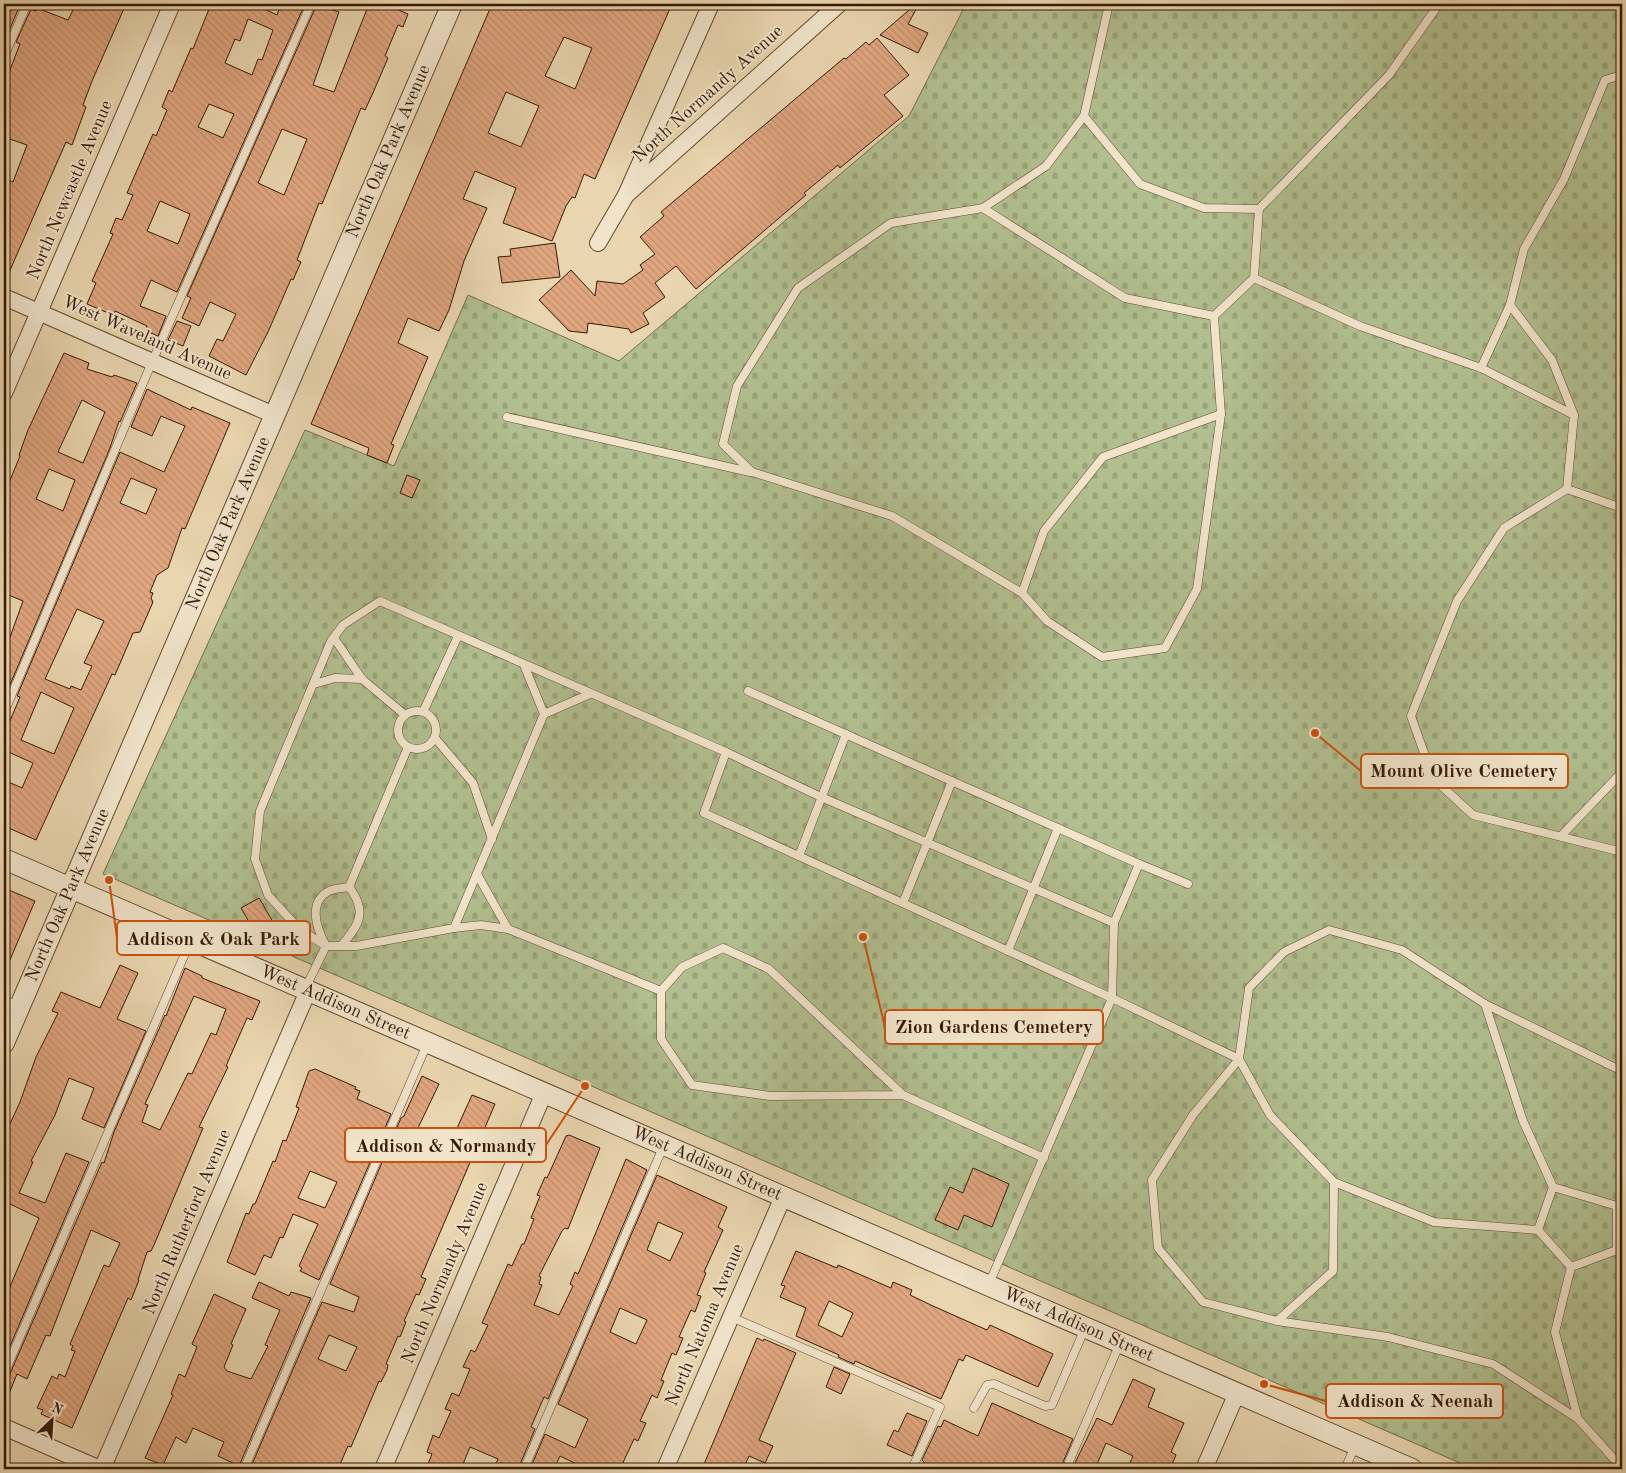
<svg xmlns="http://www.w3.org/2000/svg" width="1626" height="1473" font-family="'Old Standard TT',serif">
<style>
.cemetery{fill:url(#cemetery-stones);stroke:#746c49}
.building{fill:url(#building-back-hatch);stroke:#361a03;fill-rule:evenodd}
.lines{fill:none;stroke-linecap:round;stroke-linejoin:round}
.service-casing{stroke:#63492e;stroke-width:9}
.minor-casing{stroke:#63492e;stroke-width:18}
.tertiary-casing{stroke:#63492e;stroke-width:22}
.service{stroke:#f1e4cb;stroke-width:8}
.minor{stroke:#f1e4cb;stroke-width:16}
.tertiary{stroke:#f1e4cb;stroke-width:20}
.labels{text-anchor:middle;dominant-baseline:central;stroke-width:4;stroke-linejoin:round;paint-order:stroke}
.street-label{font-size:18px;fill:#361a03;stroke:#f1e4cb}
.leader{fill:none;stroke:#cd500b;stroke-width:2}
.callout-dot{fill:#cd500b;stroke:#f1e4cb;stroke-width:2}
.callout{fill:#f1e4cb;stroke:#cd500b;stroke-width:2}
.callout-label{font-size:19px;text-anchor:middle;font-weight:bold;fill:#361a03}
</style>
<defs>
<pattern id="cemetery-stones" width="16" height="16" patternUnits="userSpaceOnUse" patternTransform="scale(1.25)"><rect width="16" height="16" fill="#b1be8f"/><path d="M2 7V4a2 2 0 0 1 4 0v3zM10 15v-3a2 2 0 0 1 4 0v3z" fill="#99a37a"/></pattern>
<pattern id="building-back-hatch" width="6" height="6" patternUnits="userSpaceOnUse" patternTransform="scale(1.25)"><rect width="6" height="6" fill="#e0a680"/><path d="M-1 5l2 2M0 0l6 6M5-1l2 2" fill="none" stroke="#c18e6d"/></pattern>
</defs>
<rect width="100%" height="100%" fill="#e9d5af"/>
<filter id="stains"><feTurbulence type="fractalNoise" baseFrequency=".004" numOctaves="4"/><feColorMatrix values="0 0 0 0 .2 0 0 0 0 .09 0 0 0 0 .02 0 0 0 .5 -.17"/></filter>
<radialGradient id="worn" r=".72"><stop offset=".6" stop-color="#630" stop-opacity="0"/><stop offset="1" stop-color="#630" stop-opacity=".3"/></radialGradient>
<polygon class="cemetery" points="966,4 1622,4 1622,1469 1474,1469 103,874 305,430 394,466 468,295 619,361 909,116"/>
<g class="building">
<polygon points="4,4 20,5 6,38 4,37"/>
<polygon points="76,4 126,4 92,81 83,105 86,107 72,145 66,142 4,284 4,178 13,182 27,145 4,137 4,85 20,44 16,42 31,9 36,11 37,8 68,20"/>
<path d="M211 4H254L277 15 281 4H305L177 292 151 280 140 306 166 316 158 336 146 331 147 326 115 311 113 315 87 304 96 283 92 281 113 234 110 233 116 218 122 220 133 195 127 193 153 134 156 136 167 110 162 107 169 90 172 92 191 48 193 49ZM248 19 273 30 262 60 258 59 252 75 225 63 235 39 240 41ZM209 104 234 114 223 138 198 127ZM160 201 190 214 178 244 147 231Z"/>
<path d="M317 4 339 12 313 85 334 92 369 4H385L408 14 403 27 398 25 385 56 388 58 372 95 365 110 361 108 322 204 319 203 297 260 301 262 293 280 291 279 268 332 246 375 209 356 217 339 223 341 236 314 210 302 199 326 182 318 191 298 187 296ZM282 129 307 139 284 195 258 183Z"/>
<path d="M492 4H543L553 8 555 4H672L595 179 584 174 575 198 572 197 566 206 552 241 503 223 516 188 475 171 463 199 487 208 464 261 449 310 439 331 408 318 398 343 428 357 391 444 394 445 387 463 367 455 369 448 311 424ZM564 37 592 48 575 89 545 76ZM506 92 539 106 521 147 488 133Z"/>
<polygon points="916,4 919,4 908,24 928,33 918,53 880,35"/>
<polygon points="877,38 909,75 884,95 903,116 840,168 838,165 804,193 806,195 696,289 676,266 655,283 665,297 643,313 649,324 631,333 629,329 588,323 587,333 569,331 539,300 571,270 595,296 597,281 623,284 643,270 640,265 655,254 640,237 664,216 661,212 844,58 846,59 866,42 869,45"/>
<polygon points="555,243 560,277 502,283 498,257 511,256 510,249"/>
<polygon points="177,321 191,326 183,346 168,340"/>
<path d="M64 353 89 363 87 369 112 377 114 375 137 383 120 422 119 421 110 448 7 692 4 691V654L23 601 4 593V495L20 456 19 455 28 430ZM82 400 105 412 83 463 58 452ZM49 469 75 480 63 511 36 499Z"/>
<path d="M147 389 191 410 192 407 230 423 185 529 182 528 168 568 157 575 150 592 153 593 151 598 153 602 140 632 133 633 115 675 112 674 36 840 4 826V780L22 788 33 763 4 750V735L20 697 17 696 120 452 164 472 185 426 161 416 152 436 131 427ZM131 478 157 489 146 514 120 503ZM77 609 104 621 84 663 92 666 81 690 71 686 70 689 45 679ZM41 692 74 708 54 754 21 740Z"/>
<polygon points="407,475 420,480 412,498 400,493"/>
<polygon points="4,888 35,901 4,974"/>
<polygon points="259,898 273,922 255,932 241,908"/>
<polygon points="120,965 138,973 117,1019 146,1031 104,1128 82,1119 94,1088 69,1078 55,1115 31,1161 33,1162 19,1193 45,1203 66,1153 89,1162 4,1360 4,1301 39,1218 4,1201 4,1137 20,1102 36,1057 58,1013 52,1011 61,992 100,1008"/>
<path d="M185 968 202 976V978L260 1001 252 1020 247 1018 226 1066 228 1067 199 1127 203 1128 154 1245 151 1251 147 1252 138 1280H139L131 1300 128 1298 72 1428 41 1414 43 1410 37 1408 52 1376 57 1379 59 1374 65 1377 75 1351 71 1350 73 1346 70 1344 104 1265 109 1267 120 1243 91 1230 50 1336 46 1335 27 1379 17 1374 4 1406V1380L9 1376 102 1162 104 1163 114 1132 165 1015 166 1016ZM194 996 226 1009 216 1035 211 1033 192 1074 188 1073 160 1130 142 1122 148 1105 145 1104Z"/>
<path d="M315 1069 356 1087 355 1089 360 1091 357 1099 391 1114 319 1280 300 1271 302 1268 299 1266 318 1224 293 1214 283 1238 280 1237 271 1258 264 1255 255 1275 227 1262 246 1213 249 1214 253 1204H255L273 1161 275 1162 283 1140 286 1141 299 1108 296 1107 309 1071ZM310 1171 337 1182 325 1208 298 1198Z"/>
<path d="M422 1076 439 1084 407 1151 435 1162 438 1156 440 1157 450 1136 453 1137 472 1095 495 1104 421 1277 426 1279 419 1295 416 1294 404 1321 406 1322 400 1337 398 1336 386 1364 388 1365 387 1370 381 1382 379 1381 351 1447 348 1446 338 1469H250L322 1302 354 1312 359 1297 330 1284 401 1118 404 1116ZM329 1335 357 1347 346 1371 318 1359Z"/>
<polygon points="569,1135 600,1148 568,1229 565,1228 562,1231 539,1276 541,1277 539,1284 542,1285 534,1305 559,1315 573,1286 570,1284 575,1272 578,1274 592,1242 626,1159 647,1170 548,1399 544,1397 531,1427 535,1429 518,1469 493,1469 498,1459 470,1447 461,1469 426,1469 432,1454 427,1452 433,1435 439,1438 451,1411 445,1409 452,1393 459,1396 470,1369 463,1367 471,1350 475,1352 488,1325 482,1323 508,1264 512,1266 522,1244 524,1244 534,1219 531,1218 540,1196 537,1195 545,1177 547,1178 566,1136"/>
<polygon points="973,1168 1009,1184 992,1227 964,1215 958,1230 935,1220 950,1187 963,1193"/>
<path d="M657 1175 727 1207 718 1227 723 1230 704 1272 706 1273 697 1295 701 1296 695 1312 691 1310 679 1337 683 1338 676 1355 672 1353 661 1380 664 1381 657 1398 652 1395 640 1421 646 1423 638 1441 634 1439 620 1469H587L560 1456 554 1469H530L545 1434 575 1448 588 1419 558 1404ZM658 1222 683 1233 670 1261 647 1250ZM620 1308 647 1320 636 1344 610 1332Z"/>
<path d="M796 1251 837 1268 838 1265 891 1288 893 1282 912 1290 910 1295 933 1306 987 1330 990 1325 1053 1354 1038 1387 966 1355 963 1361 959 1359 941 1399 855 1361 854 1364 838 1357 839 1355 796 1336 806 1308 780 1297 785 1286 781 1285ZM829 1301 853 1313 842 1337 818 1325Z"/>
<polygon points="259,1282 289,1296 291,1292 311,1298 239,1466 218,1456 224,1442 193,1428 186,1443 176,1437 163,1465 145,1458 173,1395 171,1394 179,1374 185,1377 197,1347 192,1344 214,1294 246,1309 231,1344 233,1345 224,1367 227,1371 251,1379 268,1346 265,1345 280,1310 252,1298"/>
<polygon points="757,1338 763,1341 764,1339 796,1353 759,1440 773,1446 765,1463 749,1456 743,1469 702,1469"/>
<polygon points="834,1367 850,1374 841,1394 826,1387"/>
<polygon points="1133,1379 1155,1389 1148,1407 1184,1423 1171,1452 1176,1455 1170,1469 1127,1469 1133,1456 1106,1443 1095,1469 1072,1469 1097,1418 1112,1425"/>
<polygon points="992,1403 1073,1439 1060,1469 923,1469 925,1463 922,1460 938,1426 941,1427 944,1420 978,1436"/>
<polygon points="907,1413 927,1421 912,1456 887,1445 894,1430 898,1432"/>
</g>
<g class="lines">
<defs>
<g id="service">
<polyline points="1109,4 1084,116 1046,166 983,208 891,223 798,288 737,386 723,444 752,472 892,516 1022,593 1047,621 1102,657 1165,648 1197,589 1221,414 1214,316 1254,278 1259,209 1389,75 1439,4"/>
<polyline points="4,57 27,4"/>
<polyline points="1622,75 1605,80 1564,179 1524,249 1510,305 1552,360 1574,415 1567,489 1622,508"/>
<polyline points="1084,116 1140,184 1204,208 1259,209"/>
<polyline points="983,208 1125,298 1214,316"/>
<polyline points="1254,278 1360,326 1481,368 1574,415"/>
<polyline points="1481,368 1510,305"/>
<polyline points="507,417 750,472"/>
<polyline points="1567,489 1504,528 1457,601 1411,716 1433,778 1473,815 1622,852"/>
<polyline points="1022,593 1044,531 1103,457 1221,414"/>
<polyline points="334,638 362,679 405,715"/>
<polyline points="524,665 544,714 454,928 356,946 326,946 299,929 268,895 255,859 260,811 331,641 343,625 380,601 726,752 821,797 1114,923"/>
<polyline points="314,684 335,678 362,679"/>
<polyline points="748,691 1139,864 1188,884"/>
<circle cx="417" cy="730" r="19"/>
<polyline points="423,712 458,636"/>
<polyline points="4,713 152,362 311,4"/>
<polyline points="544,714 590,694"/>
<polyline points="435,738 473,783 492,839"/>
<polyline points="726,752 704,813 1112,998 1239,1059 1270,1115 1334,1182 1434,1222 1538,1230 1553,1187"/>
<polyline points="1561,836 1622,772"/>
<polyline points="799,856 846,734"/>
<polyline points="477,874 508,929 661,991"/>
<polyline points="349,887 408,747"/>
<polyline points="903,903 952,781"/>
<polyline points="454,928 481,925 508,929"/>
<path d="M325 944C316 927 308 902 329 891 335 888 343 888 349 887 368 912 359 925 341 946"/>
<polyline points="1008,951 1058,828"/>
<polyline points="305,989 326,946"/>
<polyline points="4,1000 18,1006"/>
<polyline points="1485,1004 1523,1121 1553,1187 1617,1206"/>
<polyline points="1622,1071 1485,1004 1402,950 1329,930 1284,952 1249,988 1239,1059 1193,1115 1152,1180 1158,1248 1203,1302 1277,1321 1388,1337 1493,1364 1578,1419 1622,1468"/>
<polyline points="903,1095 770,1096 692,1085 661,1039 661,991 682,967 723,948 769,969 903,1095 1044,1158"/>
<polyline points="1538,1230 1571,1267 1555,1332 1578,1419"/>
<polyline points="1617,1250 1617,1206 1622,1203"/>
<polyline points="1571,1267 1617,1250 1622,1252"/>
<polyline points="989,1284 1112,998 1114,923 1139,864"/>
<polyline points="731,1317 940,1407 912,1469"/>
<polyline points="1277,1321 1333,1271 1334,1182"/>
<polyline points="4,1374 190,942"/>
<polyline points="974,1408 987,1385 994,1384 1045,1406 1052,1405 1085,1328"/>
<polyline points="244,1469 427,1044"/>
<polyline points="524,1469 664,1145"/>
<polyline points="1066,1469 1120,1343"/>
<polyline points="1345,1469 1355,1446"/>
</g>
<g id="minor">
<polyline points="626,195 839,4"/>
<polyline points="598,243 626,195 711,4"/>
<polyline points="4,297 274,415"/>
<polyline points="4,393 172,4"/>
<polyline points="4,1427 100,1469"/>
<polyline points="102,1469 308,991"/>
<polyline points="383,1469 544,1093"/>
<polyline points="665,1469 783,1197"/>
<polyline points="1204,1469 1237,1393"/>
</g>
<g id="tertiary">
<path id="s1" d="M4 859 1412 1469"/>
<path id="s2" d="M4 1043 452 4"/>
</g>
</defs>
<use href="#service" class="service-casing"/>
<use href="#minor" class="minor-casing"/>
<use href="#tertiary" class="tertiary-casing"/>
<use href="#service" class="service"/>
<use href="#minor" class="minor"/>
<use href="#tertiary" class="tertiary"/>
</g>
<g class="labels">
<g class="street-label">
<text transform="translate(708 94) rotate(-42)">North Normandy Avenue</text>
<text stroke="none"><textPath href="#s2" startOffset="971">North Oak Park Avenue</textPath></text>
<text transform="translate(70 190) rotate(-67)">North Newcastle Avenue</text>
<text transform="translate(147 338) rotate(24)">West Waveland Avenue</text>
<text stroke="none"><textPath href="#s2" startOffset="566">North Oak Park Avenue</textPath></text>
<text stroke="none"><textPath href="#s2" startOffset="161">North Oak Park Avenue</textPath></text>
<text stroke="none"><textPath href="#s1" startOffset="361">West Addison Street</textPath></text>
<text stroke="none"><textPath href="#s1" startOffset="766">West Addison Street</textPath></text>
<text transform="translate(187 1222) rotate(-67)">North Rutherford Avenue</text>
<text transform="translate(445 1273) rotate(-67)">North Normandy Avenue</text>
<text transform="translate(705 1325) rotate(-67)">North Natoma Avenue</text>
<text stroke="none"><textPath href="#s1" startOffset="1171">West Addison Street</textPath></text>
</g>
</g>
<path class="leader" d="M1315 733L1361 771M109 880L117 938M863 937L885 1027M585 1086L546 1145M1264 1384L1326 1401"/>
<g class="callout-dot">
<circle cx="1315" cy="733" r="5"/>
<circle cx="109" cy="880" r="5"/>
<circle cx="863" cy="937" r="5"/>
<circle cx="585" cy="1086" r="5"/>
<circle cx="1264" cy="1384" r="5"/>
</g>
<g class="callout">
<rect x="1361" y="754" width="207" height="34" rx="5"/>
<rect x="117" y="921" width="193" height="34" rx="5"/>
<rect x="885" y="1010" width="218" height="34" rx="5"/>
<rect x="345" y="1128" width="201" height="34" rx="5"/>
<rect x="1326" y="1384" width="177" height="34" rx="5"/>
</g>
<g class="callout-label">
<text x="1464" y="777">Mount Olive Cemetery</text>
<text x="213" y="945">Addison &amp; Oak Park</text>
<text x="994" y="1033">Zion Gardens Cemetery</text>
<text x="446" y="1152">Addison &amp; Normandy</text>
<text x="1415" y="1407">Addison &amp; Neenah</text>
</g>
<rect width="1626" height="1473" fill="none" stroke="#e9d5af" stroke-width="20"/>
<rect x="5" y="5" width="1616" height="1463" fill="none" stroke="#361a03" stroke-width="2.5"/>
<rect x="10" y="10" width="1606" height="1453" fill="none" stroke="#361a03"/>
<g transform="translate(52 1420) rotate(25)" stroke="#f1e4cb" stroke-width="4" paint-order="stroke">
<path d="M0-4L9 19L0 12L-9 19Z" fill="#361a03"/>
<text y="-8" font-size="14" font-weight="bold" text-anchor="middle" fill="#361a03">N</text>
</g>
<rect width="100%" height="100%" filter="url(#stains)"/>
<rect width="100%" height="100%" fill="url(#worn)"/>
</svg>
